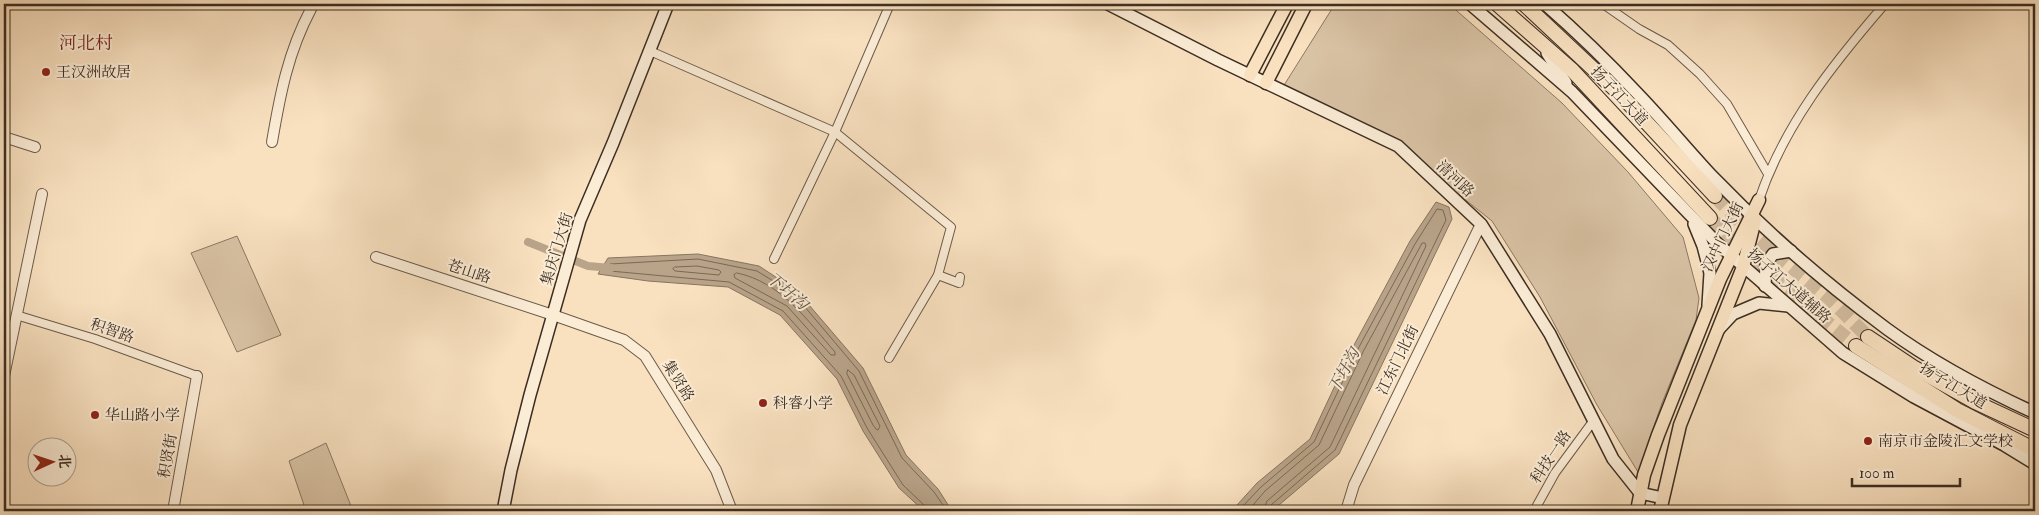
<svg xmlns="http://www.w3.org/2000/svg" width="2039" height="515" font-family="'IM FELL Double Pica','Noto Serif SC',serif">
<style>
.green{fill:#d9c3a5;stroke:#8b7864}
.water{fill:#b9a48a;stroke:#877560}
.lines{fill:none;stroke-linecap:round;stroke-linejoin:round}
.shore{stroke:#7b6956;stroke-width:1}
.canal{stroke:#b9a48a;stroke-width:8}
.trunk-tunnel{stroke:#d3bda0;stroke-width:14;stroke-dasharray:14 7;stroke-linecap:butt}
.minor-casing{stroke:#6c5b4a;stroke-width:10}
.tertiary-casing{stroke:#6c5b4a;stroke-width:12}
.secondary-casing{stroke:#3d2e22;stroke-width:14}
.primary-casing{stroke:#3d2e22;stroke-width:15}
.trunk-casing{stroke:#3d2e22;stroke-width:16}
.minor{stroke:#fbecd6;stroke-width:8}
.tertiary{stroke:#fbecd6;stroke-width:10}
.secondary{stroke:#fbecd6;stroke-width:11}
.primary{stroke:#f9e1c0;stroke-width:12}
.trunk{stroke:#f9e1c0;stroke-width:14}
.poi-dot{fill:#8f2418;stroke:#fbecd6;stroke-width:2}
.labels{text-anchor:middle;dominant-baseline:central;stroke-width:4;stroke-linejoin:round;paint-order:stroke}
.poi-label{font-size:15px;fill:#3d2e22;stroke:#fbecd6;text-anchor:start}
.street-label{font-size:15px;fill:#3d2e22;stroke:#fbecd6}
.water-label{font-size:16px;font-style:italic;fill:#625141;stroke:#fbecd6}
.quarter-label{font-size:18px;fill:#7a1f14;stroke:#fbecd6}
</style>
<rect width="100%" height="100%" fill="#f9e1c0"/>
<filter id="stains"><feTurbulence type="fractalNoise" baseFrequency=".004" numOctaves="4"/><feColorMatrix values="0 0 0 0 .2 0 0 0 0 .09 0 0 0 0 .02 0 0 0 .5 -.17"/></filter>
<radialGradient id="worn" r=".72"><stop offset=".6" stop-color="#630" stop-opacity="0"/><stop offset="1" stop-color="#630" stop-opacity=".3"/></radialGradient>
<g class="green">
<polygon points="1335,4 1449,4 1562,103 1628,172 1683,237 1699,298 1696,320 1662,403 1638,472 1597,405 1540,297 1492,221 1398,146 1281,90"/>
<polygon points="237,236 281,335 237,352 191,253"/>
<polygon points="326,443 353,511 306,511 289,461"/>
</g>
<g class="water">
<polygon points="1436,202 1449,207 1452,219 1339,454 1272,511 1237,511 1237,505 1257,483 1310,439 1354,345 1410,241"/>
<polygon points="698,254 759,266 797,291 863,368 906,455 938,489 952,511 924,511 899,488 863,431 837,379 780,315 728,287 648,281 598,274 608,258"/>
</g>
<g class="lines">
<g class="shore">
<polygon points="675,267 697,266 719,270 721,272 719,275 675,271 673,269"/>
<path d="M737 273C781 282 807 320 835 352V355H831L787 306 735 278 734 275Z"/>
<polygon points="848,370 854,375 880,426 878,430 876,429 873,425 847,374"/>
<polyline points="927,511 925,506 903,485 867,428 841,376 783,311 729,282 610,271 608,268 610,264 698,259 757,271 794,294 859,371 902,458 934,492 947,511"/>
<polyline points="1241,511 1242,507 1261,487 1314,442 1359,347 1415,244 1437,209 1443,210 1446,220 1335,450 1271,505 1270,511"/>
<polyline points="1248,511 1265,491 1319,445 1364,350 1420,247 1422,243 1425,243 1426,246 1330,447 1267,501 1263,511"/>
</g>
<polyline class="canal" points="528,242 588,266 611,268"/>
<g class="trunk-tunnel">
<polyline points="1715,196 1751,233 1830,299 1868,337"/>
<polyline points="1710,218 1771,276 1856,346"/>
</g>
<defs>
<g id="minor">
<polyline points="1603,4 1639,29 1668,45 1700,74 1727,104 1768,174"/>
<polyline points="650,51 835,132 951,227 938,275 889,358"/>
<path d="M1759 200C1784 125 1833 64 1884 5"/>
<polyline points="774,259 835,132 890,4"/>
<polyline points="938,275 959,283 960,277"/>
<polyline points="16,315 95,339 197,376"/>
<polyline points="1534,511 1555,473 1594,420"/>
</g>
<g id="tertiary">
<polyline points="4,137 35,147"/>
<path d="M272 142C280 95 288 52 311 9"/>
<polyline points="376,257 553,315 624,340 645,356 716,470 732,511"/>
<polyline points="4,376 42,194"/>
<polyline points="173,511 197,376"/>
<polyline points="1346,511 1354,485 1481,224"/>
</g>
<g id="secondary">
<polyline points="1108,4 1218,60 1398,146 1481,224 1550,334 1613,459 1640,493 1663,498"/>
<polyline points="1470,4 1572,92 1718,244 1843,353 1914,397 2004,445 2035,464"/>
<path d="M1545 4C1577 32 1608 62 1637 93 1663 120 1686 148 1711 175 1765 231 1825 283 1887 329 1932 362 1985 390 2035 413"/>
<polyline points="1547,53 1566,83"/>
<polyline points="1694,224 1703,246 1710,273 1708,305"/>
<polyline points="1765,286 1766,264 1773,254 1791,251"/>
<polyline points="1719,329 1733,314 1759,303 1788,306"/>
<polyline points="503,511 511,470 530,395 580,220 613,143 668,4"/>
</g>
<g id="primary">
<polyline points="1250,75 1287,4"/>
<polyline points="1266,83 1306,4"/>
<polyline points="1637,511 1644,475 1658,435 1720,279 1759,200"/>
<polyline points="1660,511 1680,425 1743,267 1755,220"/>
</g>
<g id="trunk">
<polyline points="1497,4 1572,70 1710,218"/>
<polyline points="1524,4 1621,95 1715,196"/>
<polyline points="1868,337 1913,367 1975,402 2035,430"/>
<polyline points="1856,346 1957,410 2035,450"/>
</g>
</defs>
<use href="#minor" class="minor-casing"/>
<use href="#tertiary" class="tertiary-casing"/>
<use href="#secondary" class="secondary-casing"/>
<use href="#primary" class="primary-casing"/>
<use href="#trunk" class="trunk-casing"/>
<use href="#minor" class="minor"/>
<use href="#tertiary" class="tertiary"/>
<use href="#secondary" class="secondary"/>
<use href="#primary" class="primary"/>
<use href="#trunk" class="trunk"/>
</g>
<g class="poi-dot">
<circle cx="46" cy="72" r="5"/>
<circle cx="763" cy="403" r="5"/>
<circle cx="95" cy="415" r="5"/>
<circle cx="1868" cy="441" r="5"/>
</g>
<g class="labels">
<g class="poi-label">
<text x="56" y="72">王汉洲故居</text>
<text x="773" y="403">科睿小学</text>
<text x="105" y="415">华山路小学</text>
<text x="1878" y="441">南京市金陵汇文学校</text>
</g>
<g class="street-label">
<text transform="translate(1619 96) rotate(47)">扬子江大道</text>
<text transform="translate(1455 179) rotate(43)">清河路</text>
<text transform="translate(1723 237) rotate(-64)">汉中门大街</text>
<text transform="translate(557 249) rotate(-73)">集庆门大街</text>
<text transform="translate(469 272) rotate(18)">苍山路</text>
<text transform="translate(1789 286) rotate(41)">扬子江大道辅路</text>
<text transform="translate(112 331) rotate(19)">积智路</text>
<text transform="translate(1398 360) rotate(-64)">江东门北街</text>
<text transform="translate(678 381) rotate(58)">集贤路</text>
<text transform="translate(1953 386) rotate(31)">扬子江大道</text>
<text transform="translate(168 456) rotate(-80)">积贤街</text>
<text transform="translate(1551 457) rotate(-56)">科技一路</text>
</g>
<g class="water-label">
<text transform="translate(787 291) rotate(40)">下圩沟</text>
<text transform="translate(1344 371) rotate(-62)">下圩沟</text>
</g>
<g class="quarter-label">
<text x="86" y="43">河北村</text>
</g>
</g>
<rect width="2039" height="515" fill="none" stroke="#f9e1c0" stroke-width="20"/>
<rect x="5" y="5" width="2029" height="505" fill="none" stroke="#3d2e22" stroke-width="2.5"/>
<rect x="10" y="10" width="2019" height="495" fill="none" stroke="#3d2e22"/>
<g transform="translate(52 462) rotate(87)"><circle r="24" fill="#fbecd6" stroke="#afa08e"/>
<path d="M0-4L9 19L0 12L-9 19Z" fill="#8f2418"/>
<text y="-8" font-size="14" font-weight="bold" text-anchor="middle" fill="#3d2e22">北</text>
</g>
<path d="M1852 478v8h108v-8" fill="none" stroke="#3d2e22" stroke-width="2.5"/>
<text x="1859" y="478" font-size="15" fill="#3d2e22" stroke="#fbecd6" stroke-width="4" paint-order="stroke">100 m</text>
<rect width="100%" height="100%" filter="url(#stains)"/>
<rect width="100%" height="100%" fill="url(#worn)"/>
</svg>
